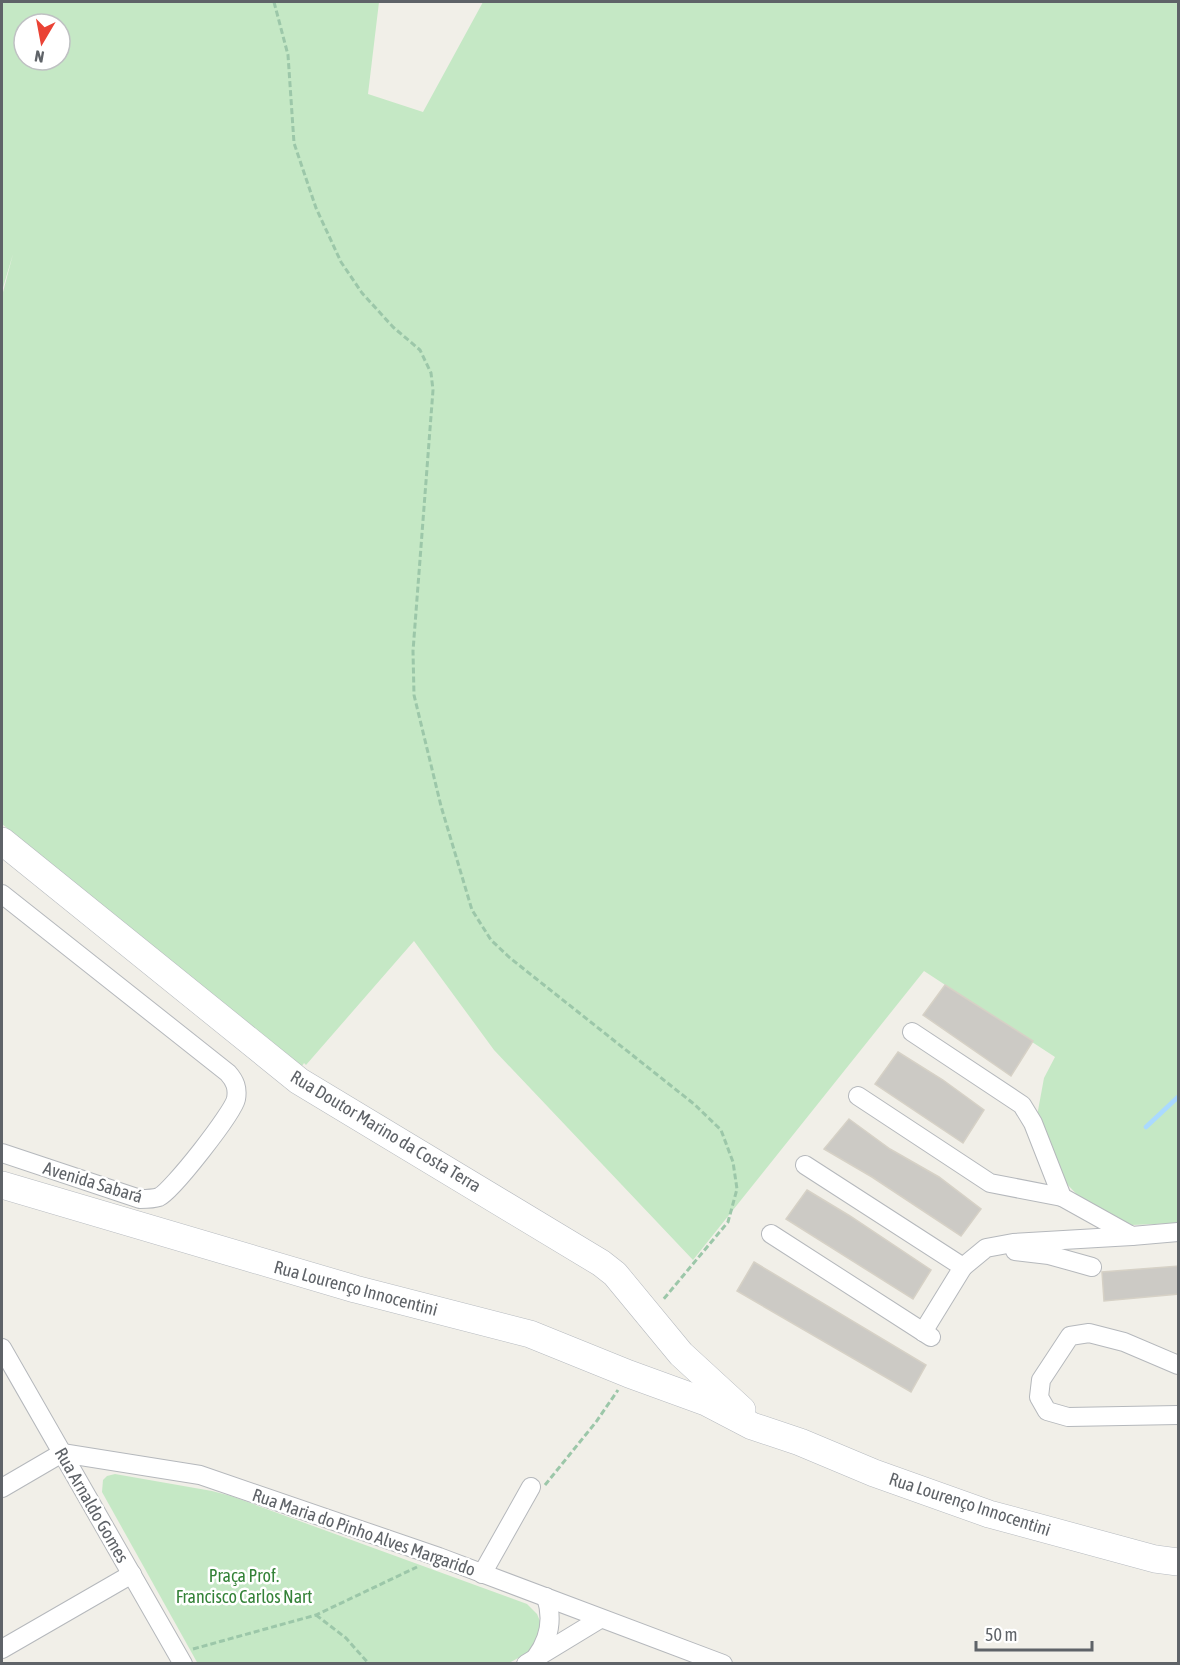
<svg xmlns="http://www.w3.org/2000/svg" width="1180" height="1665" font-family="'Asap Condensed',sans-serif">
<style>
.green{fill:#c5e8c5;fill-rule:evenodd}
.lines{fill:none;stroke-linecap:round;stroke-linejoin:round}
.stream{stroke:#aadaff;stroke-width:4.5}
.building{fill:#cccac5;stroke:#d6d1c6;stroke-width:1.5}
.minor-casing{stroke:#b5b8bc;stroke-width:20}
.secondary-casing{stroke:#b6babf;stroke-width:28}
.path{stroke:#9cc7a9;stroke-width:3;stroke-dasharray:6 3;stroke-linecap:butt}
.minor{stroke:#fff;stroke-width:18}
.secondary{stroke:#fff;stroke-width:27}
.labels{text-anchor:middle;dominant-baseline:central;stroke-width:5;stroke-linejoin:round;paint-order:stroke}
.street-label{font-size:18px;fill:#5f6368;stroke:#fff}
.park-label{font-size:18px;fill:#348238;stroke:#fff}
</style>
<rect width="100%" height="100%" fill="#f1efe8"/>
<g class="green">
<path d="M2 2H379L368 94 423 112 483 2H1178V1223L1132 1225 1087 1205 1065 1182 1037 1116 1044 1078 1055 1057 924 971 693 1260 494 1050 414 941 306 1065 304 1063 302 1066 2 824V296L13 254 2 291ZM24 24H60V60H24Z"/>
<polygon points="115,1474 212,1491 231,1496 527,1604 537,1614 542,1626 531,1651 509,1663 198,1664 102,1492 103,1480 107,1476"/>
</g>
<g class="lines">
<polyline class="stream" points="1146,1127 1178,1097"/>
</g>
<g class="building">
<polygon points="945,985 1033,1041 1011,1076 923,1015"/>
<polygon points="898,1052 943,1080 984,1110 963,1143 875,1084"/>
<polygon points="849,1119 890,1149 939,1177 981,1209 961,1236 872,1177 824,1149"/>
<polygon points="807,1190 850,1216 931,1270 913,1299 786,1219"/>
<polygon points="754,1262 926,1365 911,1392 737,1291"/>
<polygon points="1179,1266 1179,1294 1104,1301 1102,1272"/>
</g>
<g class="lines">
<defs>
<g id="minor">
<path d="M2 894 228 1073C235 1081 238 1088 236 1099 233 1113 172 1191 159 1197 153 1199 146 1199 140 1199L2 1153"/>
<polyline points="912,1032 1022,1105 1033,1123 1062,1197 1132,1236 1178,1232"/>
<polyline points="858,1096 990,1183 1062,1197"/>
<polyline points="805,1165 963,1267 923,1332"/>
<polyline points="771,1234 931,1337"/>
<polyline points="1015,1251 1049,1255 1092,1267"/>
<polyline points="963,1267 986,1248 1013,1243 1132,1236"/>
<polyline points="2,1348 183,1664"/>
<polyline points="1178,1365 1124,1342 1089,1333 1070,1336 1041,1380 1039,1397 1047,1411 1068,1417 1178,1415"/>
<polyline points="2,1488 62,1453 200,1475 439,1557 723,1664"/>
<polyline points="482,1574 531,1487"/>
<polyline points="2,1649 132,1574"/>
<path d="M536 1657C550 1638 553 1618 546 1597"/>
<polyline points="526,1664 600,1619"/>
</g>
<g id="secondary">
<polyline points="2,841 299,1081 601,1263 615,1274 681,1354 742,1410"/>
<polyline points="2,1185 355,1289 530,1334 629,1374 706,1402 752,1426 800,1442 874,1473 989,1514 1155,1559 1178,1562"/>
</g>
</defs>
<use href="#minor" class="minor-casing"/>
<use href="#secondary" class="secondary-casing"/>
<g class="path">
<polyline points="274,2 288,55 294,143 316,208 341,262 362,293 393,327 420,350 431,373 433,390 413,651 414,695 441,806 472,910 491,940 510,958 694,1104 721,1130 733,1162 737,1189 728,1222 662,1301"/>
<polyline points="545,1485 596,1422 618,1390"/>
<polyline points="316,1615 346,1638 369,1664"/>
<polyline points="193,1649 316,1615 417,1567"/>
</g>
<use href="#minor" class="minor"/>
<use href="#secondary" class="secondary"/>
</g>
<g class="labels">
<g class="street-label">
<text transform="translate(386 1131) rotate(31)">Rua Doutor Marino da Costa Terra</text>
<text transform="translate(93 1182) rotate(17)">Avenida Sabará</text>
<text transform="translate(356 1288) rotate(15)">Rua Lourenço Innocentini</text>
<text transform="translate(970 1504) rotate(18)">Rua Lourenço Innocentini</text>
<text transform="translate(92 1505) rotate(60)">Rua Arnaldo Gomes</text>
<text transform="translate(364 1532) rotate(19)">Rua Maria do Pinho Alves Margarido</text>
</g>
<g class="park-label">
<text x="244" y="1575">Praça Prof.<tspan x="244" dy="21">Francisco Carlos Nart</tspan></text>
</g>
</g>
<rect width="1180" height="1665" fill="none" stroke="#5f6368" stroke-width="6"/>
<g transform="translate(42 42) rotate(190)"><circle r="28" fill="#ffffff" stroke="#bfc1c3" stroke-width="1.5"/>
<path d="M0-4.5L10 22L0 15L-10 22Z" fill="#ea4335"/>
<text y="-9" font-size="16" font-weight="bold" text-anchor="middle" fill="#5f6368">N</text>
</g>
<path d="M976 1641v9h116v-9" fill="none" stroke="#5f6368" stroke-width="3"/>
<text x="985" y="1641" font-size="18" fill="#5f6368" stroke="#ffffff" stroke-width="4.5" paint-order="stroke">50 m</text>
</svg>
